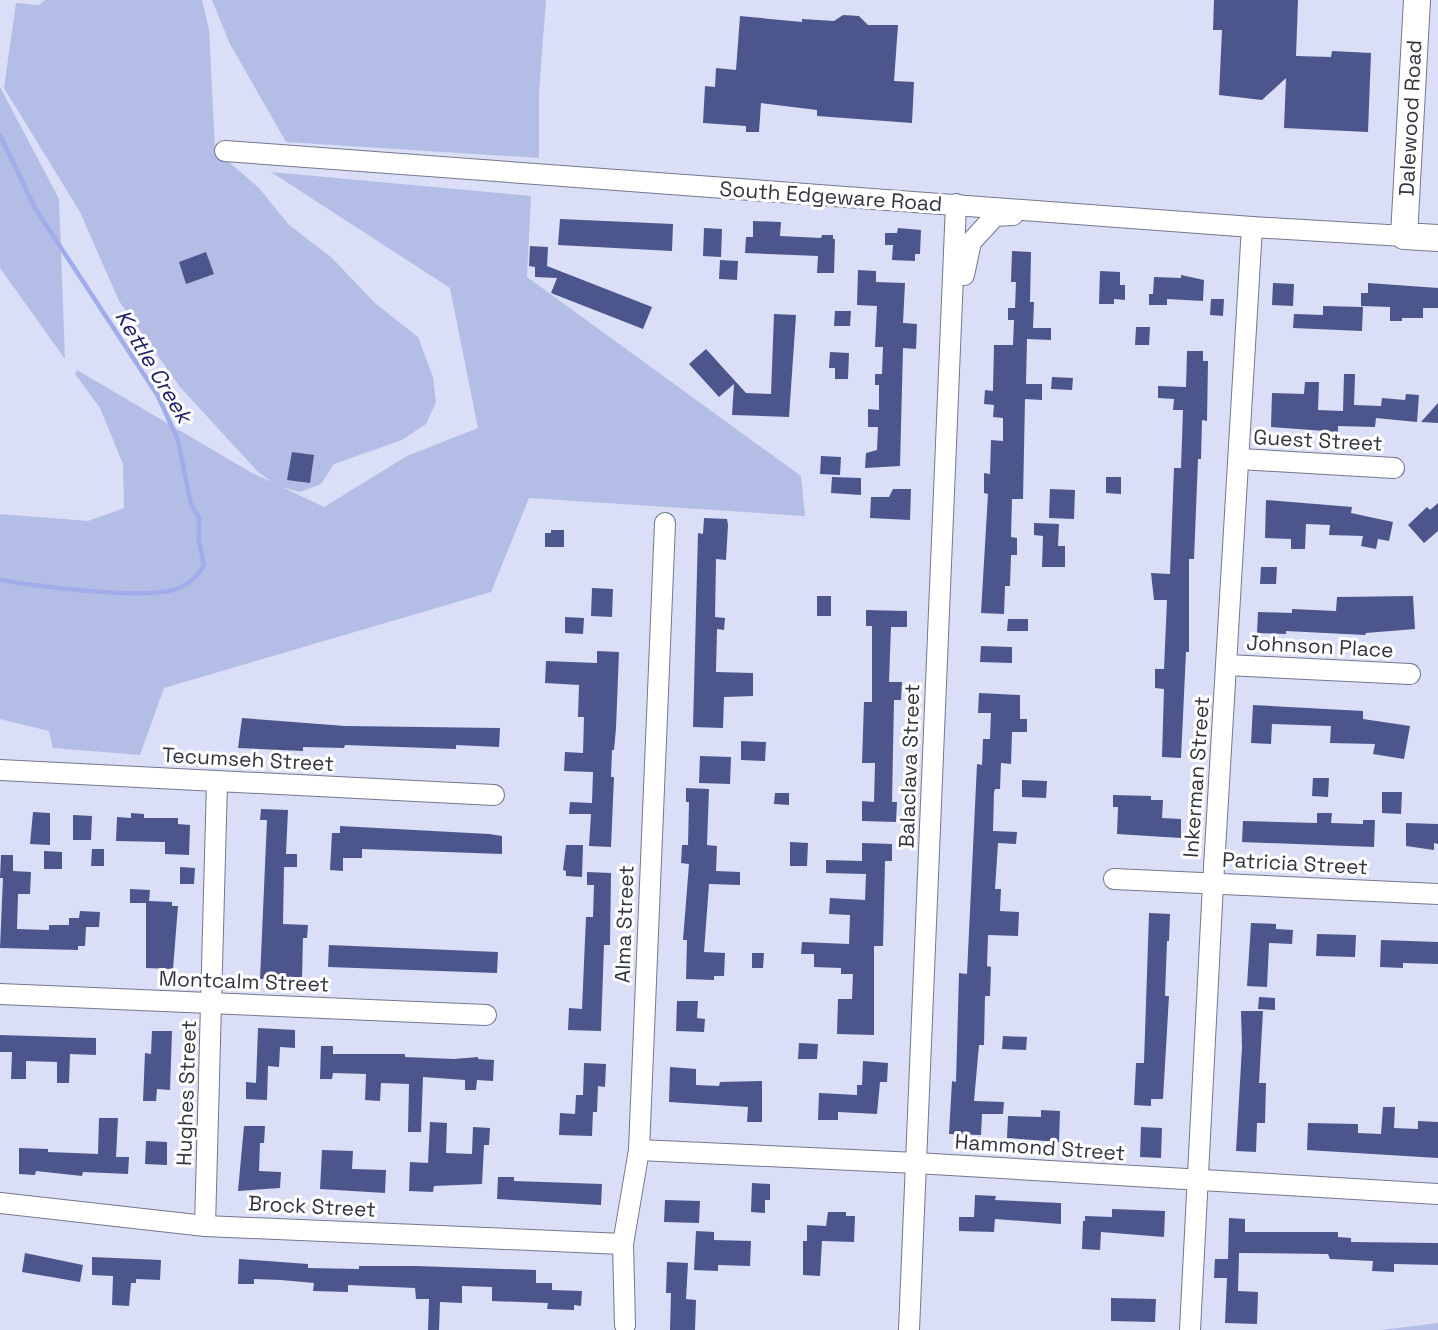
<svg xmlns="http://www.w3.org/2000/svg" width="1438" height="1330" font-family="'Space Grotesk',sans-serif">
<style>
.green{fill:#b4bde5}
.lines{fill:none;stroke-linecap:round;stroke-linejoin:round}
.stream{stroke:#a1adeb;stroke-width:4.5}
.building{fill:#4d558d}
.minor-casing{stroke:#73788c;stroke-width:22}
.major-casing{stroke:#73788c;stroke-width:28}
.minor{stroke:#fff;stroke-width:20}
.major{stroke:#fff;stroke-width:26}
.labels{text-anchor:middle;dominant-baseline:central;stroke-width:6;stroke-linejoin:round;paint-order:stroke}
.street-label{font-size:21px;fill:#34363f;stroke:#fff}
.water-label{font-size:22px;font-style:italic;fill:#212369;stroke:#fff}
</style>
<rect width="100%" height="100%" fill="#dadff7"/>
<g class="green">
<polygon points="45,0 202,0 209,29 215,150 259,188 289,225 331,257 376,304 418,337 433,377 436,402 426,424 402,440 334,464 321,484 300,492 282,487 324,507 407,456 478,428 450,288 271,172 531,196 527,277 801,476 805,516 529,498 491,592 164,688 140,755 53,748 49,731 0,719 0,514 88,521 124,508 123,464 100,408 75,374 77,370 252,473 272,482 258,472 180,387 119,301 80,212 4,88 16,3 39,5"/>
<polygon points="212,0 546,0 539,92 539,158 286,142 230,44"/>
<polygon points="0,87 59,199 65,359 0,268"/>
<polygon points="1438,1323 1438,1330 1382,1330"/>
</g>
<g class="lines">
<path class="stream" d="M0 135 35 208 158 396 178 440 191 504 199 518V541L204 565C199 575 191 582 181 587 153 602 35 586 0 580"/>
</g>
<g class="building">
<polygon points="1214,0 1298,0 1296,56 1331,57 1332,51 1371,53 1368,132 1284,128 1286,78 1262,100 1219,95 1222,30 1213,30"/>
<polygon points="843,15 859,16 868,25 898,25 894,81 914,82 912,123 817,116 817,110 761,103 759,132 746,132 746,126 703,123 705,86 715,87 716,68 736,70 740,16 802,22 802,19 834,21"/>
<polygon points="560,219 673,224 672,251 558,245"/>
<polygon points="753,221 781,222 780,236 821,238 822,235 833,235 833,239 835,239 834,273 817,273 818,256 745,253 746,237 753,237"/>
<polygon points="704,228 722,229 721,257 703,256"/>
<polygon points="898,228 921,230 920,254 915,254 915,261 892,260 893,245 885,245 885,233 897,233"/>
<polygon points="530,246 548,247 547,266 652,307 643,329 551,293 557,278 535,277 535,267 529,266"/>
<polygon points="1012,251 1031,252 1030,302 1034,302 1033,328 1051,328 1051,340 1027,339 1026,384 1042,384 1042,400 1025,399 1023,499 1012,499 1011,537 1017,538 1017,555 1011,555 1010,586 1005,586 1004,614 981,613 988,494 984,493 984,473 990,474 991,440 1003,441 1003,418 993,417 994,405 984,404 985,390 993,391 994,345 1013,345 1014,320 1008,320 1008,308 1015,308 1016,282 1011,282"/>
<polygon points="206,252 214,274 186,284 179,262"/>
<polygon points="720,260 738,261 737,280 719,279"/>
<polygon points="858,270 876,271 876,282 905,283 903,323 917,324 916,349 903,348 900,466 865,468 866,453 877,450 878,427 868,427 868,409 879,410 879,385 875,385 875,374 882,374 883,347 875,347 877,306 857,305"/>
<polygon points="1100,271 1120,272 1120,285 1125,285 1125,300 1114,299 1114,304 1099,304"/>
<polygon points="1181,275 1204,280 1203,301 1167,299 1167,305 1149,305 1149,294 1153,294 1154,277 1181,278"/>
<polygon points="1273,283 1294,284 1293,306 1272,305"/>
<polygon points="1368,283 1438,288 1438,308 1423,308 1423,318 1402,318 1402,321 1390,321 1390,307 1361,306 1361,293 1368,293"/>
<polygon points="1211,299 1224,299 1223,316 1210,315"/>
<polygon points="1323,306 1363,307 1362,331 1293,328 1294,314 1323,315"/>
<polygon points="835,311 851,311 850,326 834,326"/>
<polygon points="774,314 796,315 789,417 732,415 734,384 719,397 689,364 706,349 746,393 771,394"/>
<polygon points="1136,327 1150,327 1149,345 1135,345"/>
<polygon points="1187,351 1203,351 1203,361 1208,361 1207,421 1202,420 1201,459 1198,459 1194,559 1189,559 1189,652 1186,652 1181,758 1162,757 1164,689 1155,688 1155,669 1164,669 1167,600 1154,600 1151,573 1170,574 1174,468 1181,468 1183,410 1173,410 1174,399 1158,398 1158,386 1186,387"/>
<polygon points="830,352 849,353 848,379 835,379 835,368 829,368"/>
<polygon points="1344,374 1355,374 1354,405 1381,406 1382,398 1405,400 1406,394 1419,395 1417,422 1376,418 1375,427 1338,426 1338,432 1271,427 1272,393 1304,394 1305,382 1319,382 1318,410 1343,411"/>
<polygon points="1052,377 1073,378 1072,390 1051,389"/>
<polygon points="1438,403 1438,423 1421,422"/>
<polygon points="292,452 314,455 310,483 287,480"/>
<polygon points="821,456 841,457 840,475 820,474"/>
<polygon points="832,477 861,478 861,495 831,493"/>
<polygon points="1106,477 1121,477 1121,494 1106,493"/>
<polygon points="893,489 911,489 910,520 870,518 871,497 889,497"/>
<polygon points="1050,489 1075,490 1074,519 1049,518"/>
<polygon points="1266,500 1352,507 1351,513 1393,522 1389,541 1378,539 1376,549 1361,546 1363,536 1329,535 1330,525 1306,524 1305,549 1291,549 1291,539 1265,538"/>
<polygon points="1438,503 1438,531 1424,543 1408,525 1427,507 1430,510"/>
<polygon points="704,518 727,519 728,525 726,560 716,559 715,617 725,618 724,630 717,629 716,672 753,673 753,696 724,697 723,728 693,727 698,533 703,534"/>
<polygon points="1034,523 1059,524 1058,546 1065,546 1065,567 1042,567 1043,536 1034,535"/>
<polygon points="551,530 564,530 564,547 545,547 545,533 551,533"/>
<polygon points="1261,567 1277,567 1276,584 1260,584"/>
<polygon points="592,588 613,589 612,617 591,616"/>
<rect x="817" y="596" width="14" height="20"/>
<polygon points="1413,596 1415,629 1366,633 1365,635 1286,631 1286,634 1257,633 1258,612 1292,613 1292,609 1336,611 1337,597"/>
<polygon points="866,610 907,611 907,627 891,627 889,682 902,682 901,700 894,700 892,802 897,802 896,822 862,821 862,801 874,802 875,763 862,763 864,702 872,702 872,626 866,626"/>
<polygon points="565,617 584,618 583,634 565,633"/>
<polygon points="1008,619 1028,619 1028,631 1007,631"/>
<polygon points="981,646 1012,647 1012,663 980,662"/>
<polygon points="597,651 619,652 616,728 614,750 612,750 611,777 614,777 611,847 589,846 591,814 569,814 570,802 592,803 593,772 564,771 565,752 583,753 584,717 578,717 579,685 545,683 546,661 597,663"/>
<polygon points="979,693 1020,695 1020,719 1027,719 1027,732 1012,732 1011,764 1001,763 1000,789 995,789 994,792 993,831 1017,832 1016,844 998,843 995,889 1001,889 1000,911 1019,912 1018,936 988,935 987,966 991,967 990,996 985,996 984,1045 979,1045 974,1101 1004,1102 1003,1114 982,1114 981,1135 949,1134 952,1081 956,1082 959,973 967,974 977,764 982,765 983,739 990,739 991,713 978,713"/>
<polygon points="1253,705 1363,711 1363,719 1410,726 1404,759 1373,754 1375,744 1330,743 1331,726 1272,724 1271,744 1251,743"/>
<polygon points="242,718 345,726 500,728 499,747 456,745 456,749 345,745 344,748 303,747 303,751 238,748"/>
<polygon points="741,741 766,742 765,761 741,760"/>
<polygon points="700,756 731,757 730,784 699,783"/>
<polygon points="1313,778 1329,778 1328,797 1312,796"/>
<polygon points="1022,780 1047,781 1046,798 1022,797"/>
<polygon points="686,788 709,789 707,845 717,846 716,871 740,872 740,885 709,884 704,952 725,953 724,976 714,976 714,980 686,979 687,940 683,940 689,864 681,863 682,845 688,845 689,802 686,802"/>
<polygon points="1382,792 1402,792 1401,814 1382,813"/>
<polygon points="775,793 789,793 789,805 774,804"/>
<polygon points="1113,795 1151,796 1151,800 1163,800 1162,818 1181,819 1181,838 1117,834 1118,807 1113,807"/>
<polygon points="261,809 288,810 286,854 297,854 297,867 284,867 283,924 308,925 307,938 303,938 302,977 260,979 267,820 260,820"/>
<polygon points="33,812 50,813 50,845 30,844"/>
<polygon points="131,813 144,814 144,818 178,818 178,824 190,825 189,855 165,854 165,842 116,841 117,817 131,818"/>
<polygon points="1317,813 1332,813 1331,823 1363,824 1363,820 1375,820 1374,847 1242,842 1243,821 1317,823"/>
<polygon points="73,815 92,816 91,840 73,840"/>
<polygon points="1406,823 1438,824 1438,844 1434,843 1434,850 1406,846"/>
<polygon points="340,826 489,834 502,836 502,854 362,849 362,858 343,858 343,871 330,870 332,833 340,833"/>
<polygon points="790,842 808,843 807,866 790,866"/>
<polygon points="862,843 892,844 892,861 885,861 883,946 874,946 874,1035 837,1034 838,999 852,999 853,974 841,974 841,968 814,967 814,954 801,954 802,942 849,944 850,915 829,914 830,898 865,900 866,874 826,873 826,860 862,861"/>
<polygon points="566,845 583,845 582,877 566,876 566,871 563,870"/>
<polygon points="92,849 104,849 104,866 91,866"/>
<polygon points="44,851 62,852 62,869 44,869"/>
<polygon points="1,855 13,855 13,871 31,872 30,894 18,894 17,929 49,930 49,925 69,925 69,918 79,918 80,911 100,912 99,927 86,927 85,946 78,946 78,950 0,948 3,878 0,878"/>
<polygon points="180,867 195,868 194,884 180,884"/>
<polygon points="587,872 611,873 610,945 604,945 601,1031 568,1030 569,1008 582,1009 586,917 593,917 594,885 587,885"/>
<polygon points="130,889 150,890 149,901 172,902 172,906 178,906 173,969 146,968 146,903 130,903"/>
<polygon points="1149,913 1170,914 1169,941 1167,941 1165,996 1169,996 1163,1099 1151,1099 1151,1106 1134,1105 1136,1063 1144,1063"/>
<polygon points="1251,923 1276,924 1276,929 1293,930 1292,944 1269,943 1267,987 1247,986"/>
<polygon points="1317,934 1356,935 1355,957 1316,956"/>
<polygon points="1381,940 1438,942 1438,964 1403,963 1403,968 1380,967"/>
<polygon points="329,945 498,952 497,973 328,967"/>
<polygon points="752,953 764,953 763,968 752,968"/>
<polygon points="1259,997 1275,998 1275,1010 1258,1009"/>
<polygon points="677,1001 698,1001 697,1018 705,1019 704,1032 676,1031"/>
<polygon points="1241,1011 1263,1011 1259,1083 1266,1083 1265,1123 1257,1123 1256,1152 1236,1151 1242,1047"/>
<polygon points="258,1028 295,1030 295,1048 280,1047 279,1067 268,1066 267,1100 246,1099 246,1082 256,1083"/>
<polygon points="152,1031 172,1031 170,1090 157,1089 156,1101 143,1101 145,1053 151,1054"/>
<polygon points="0,1035 96,1038 96,1055 70,1054 69,1083 57,1083 57,1062 26,1061 26,1079 11,1079 12,1052 0,1052"/>
<polygon points="1003,1036 1027,1037 1026,1050 1002,1049"/>
<polygon points="799,1043 818,1044 817,1059 798,1059"/>
<polygon points="321,1046 333,1046 333,1054 405,1054 405,1057 454,1059 478,1057 478,1059 494,1060 493,1081 477,1080 476,1090 465,1090 465,1080 423,1077 421,1132 408,1132 409,1084 381,1083 380,1101 365,1100 366,1074 333,1073 332,1079 320,1079"/>
<polygon points="863,1061 888,1063 887,1082 880,1082 877,1114 838,1112 838,1120 818,1120 819,1093 857,1095 857,1085 862,1085"/>
<polygon points="584,1063 606,1064 605,1087 598,1086 597,1112 593,1112 592,1136 559,1135 560,1113 575,1114 576,1095 583,1095"/>
<polygon points="670,1067 696,1069 696,1085 719,1086 720,1082 762,1081 762,1122 747,1122 748,1107 669,1102"/>
<polygon points="1383,1107 1395,1107 1394,1128 1418,1129 1418,1121 1438,1122 1438,1158 1307,1150 1308,1123 1358,1124 1358,1133 1381,1134"/>
<polygon points="1041,1110 1060,1111 1059,1142 1007,1138 1008,1116 1041,1117"/>
<polygon points="99,1118 118,1118 116,1157 129,1157 128,1174 83,1172 82,1176 36,1171 35,1175 19,1174 19,1148 48,1149 48,1152 98,1154"/>
<polygon points="430,1122 447,1123 446,1153 472,1154 473,1127 490,1128 489,1145 484,1145 482,1184 434,1186 433,1192 409,1191 410,1162 428,1163"/>
<polygon points="244,1126 265,1126 264,1143 260,1143 259,1171 281,1172 280,1188 238,1191"/>
<polygon points="1141,1127 1162,1128 1161,1158 1140,1157"/>
<polygon points="146,1141 167,1142 167,1165 145,1164"/>
<polygon points="322,1150 353,1151 352,1169 386,1170 385,1193 320,1189"/>
<polygon points="498,1177 514,1177 514,1181 602,1184 601,1205 497,1199"/>
<polygon points="752,1183 770,1184 770,1200 765,1200 765,1213 751,1212"/>
<polygon points="975,1195 996,1196 995,1200 1061,1203 1061,1224 995,1219 994,1232 959,1231 959,1217 974,1217"/>
<polygon points="665,1200 700,1201 699,1223 664,1222"/>
<polygon points="1112,1209 1165,1211 1164,1237 1101,1232 1100,1250 1082,1249 1083,1221 1085,1221 1085,1216 1112,1217"/>
<polygon points="828,1212 846,1212 846,1216 855,1216 854,1242 822,1241 820,1276 803,1275 803,1241 807,1241 807,1225 826,1226"/>
<polygon points="1229,1218 1245,1219 1245,1232 1338,1232 1338,1237 1351,1238 1351,1242 1438,1243 1438,1265 1394,1264 1394,1272 1372,1271 1373,1261 1330,1259 1328,1254 1239,1253 1238,1291 1258,1292 1257,1324 1225,1323 1227,1278 1214,1278 1215,1259 1228,1259"/>
<polygon points="696,1231 714,1232 714,1240 751,1241 750,1266 718,1265 718,1271 694,1270"/>
<polygon points="25,1253 83,1265 80,1282 22,1272"/>
<polygon points="92,1257 161,1260 160,1280 136,1279 136,1283 131,1283 129,1306 112,1305 113,1276 92,1275"/>
<polygon points="239,1259 308,1264 308,1268 359,1269 359,1266 416,1266 536,1270 536,1283 552,1283 552,1290 582,1291 581,1306 574,1305 574,1310 547,1309 548,1303 492,1301 492,1287 462,1286 462,1303 440,1302 439,1330 428,1330 429,1299 416,1299 415,1288 348,1285 348,1292 313,1291 314,1283 281,1280 254,1279 254,1284 238,1284"/>
<polygon points="667,1262 688,1263 686,1299 696,1300 695,1330 670,1330 671,1293 666,1293"/>
<polygon points="1111,1298 1156,1299 1155,1322 1111,1321"/>
</g>
<g class="lines">
<defs>
<g id="minor">
<polyline points="225,151 1252,227 1404,236"/>
<polyline points="964,275 971,242 995,216 1013,215"/>
<polyline points="1240,459 1394,468"/>
<polyline points="1227,665 1410,674"/>
<polyline points="0,770 494,795"/>
<polyline points="1114,879 1438,894"/>
<polyline points="0,994 486,1015"/>
<polyline points="639,1150 916,1163 1438,1194"/>
<polyline points="0,1203 205,1226 623,1244"/>
<polyline points="205,1226 217,782"/>
<polyline points="625,1325 623,1244 639,1150 665,523"/>
<polyline points="909,1330 956,204"/>
<polyline points="1190,1330 1213,884 1252,227"/>
</g>
<polyline id="major" points="1417,0 1404,236 1438,238"/>
</defs>
<use href="#minor" class="minor-casing"/>
<use href="#major" class="major-casing"/>
<use href="#minor" class="minor"/>
<use href="#major" class="major"/>
</g>
<g class="labels">
<g class="street-label">
<text transform="translate(1410 118) rotate(-87)">Dalewood Road</text>
<text transform="translate(831 196) rotate(4)">South Edgeware Road</text>
<text transform="translate(1318 440) rotate(3)">Guest Street</text>
<text transform="translate(1320 646) rotate(3)">Johnson Place</text>
<text transform="translate(248 759) rotate(3)">Tecumseh Street</text>
<text transform="translate(909 766) rotate(-88)">Balaclava Street</text>
<text transform="translate(1196 777) rotate(-86)">Inkerman Street</text>
<text transform="translate(1295 863) rotate(3)">Patricia Street</text>
<text transform="translate(624 924) rotate(-88)">Alma Street</text>
<text transform="translate(244 981) rotate(2)">Montcalm Street</text>
<text transform="translate(186 1093) rotate(-88)">Hughes Street</text>
<text transform="translate(1040 1147) rotate(4)">Hammond Street</text>
<text transform="translate(312 1206) rotate(3)">Brock Street</text>
</g>
<g class="water-label">
<text transform="translate(154 366) rotate(59)">Kettle Creek</text>
</g>
</g>
</svg>
